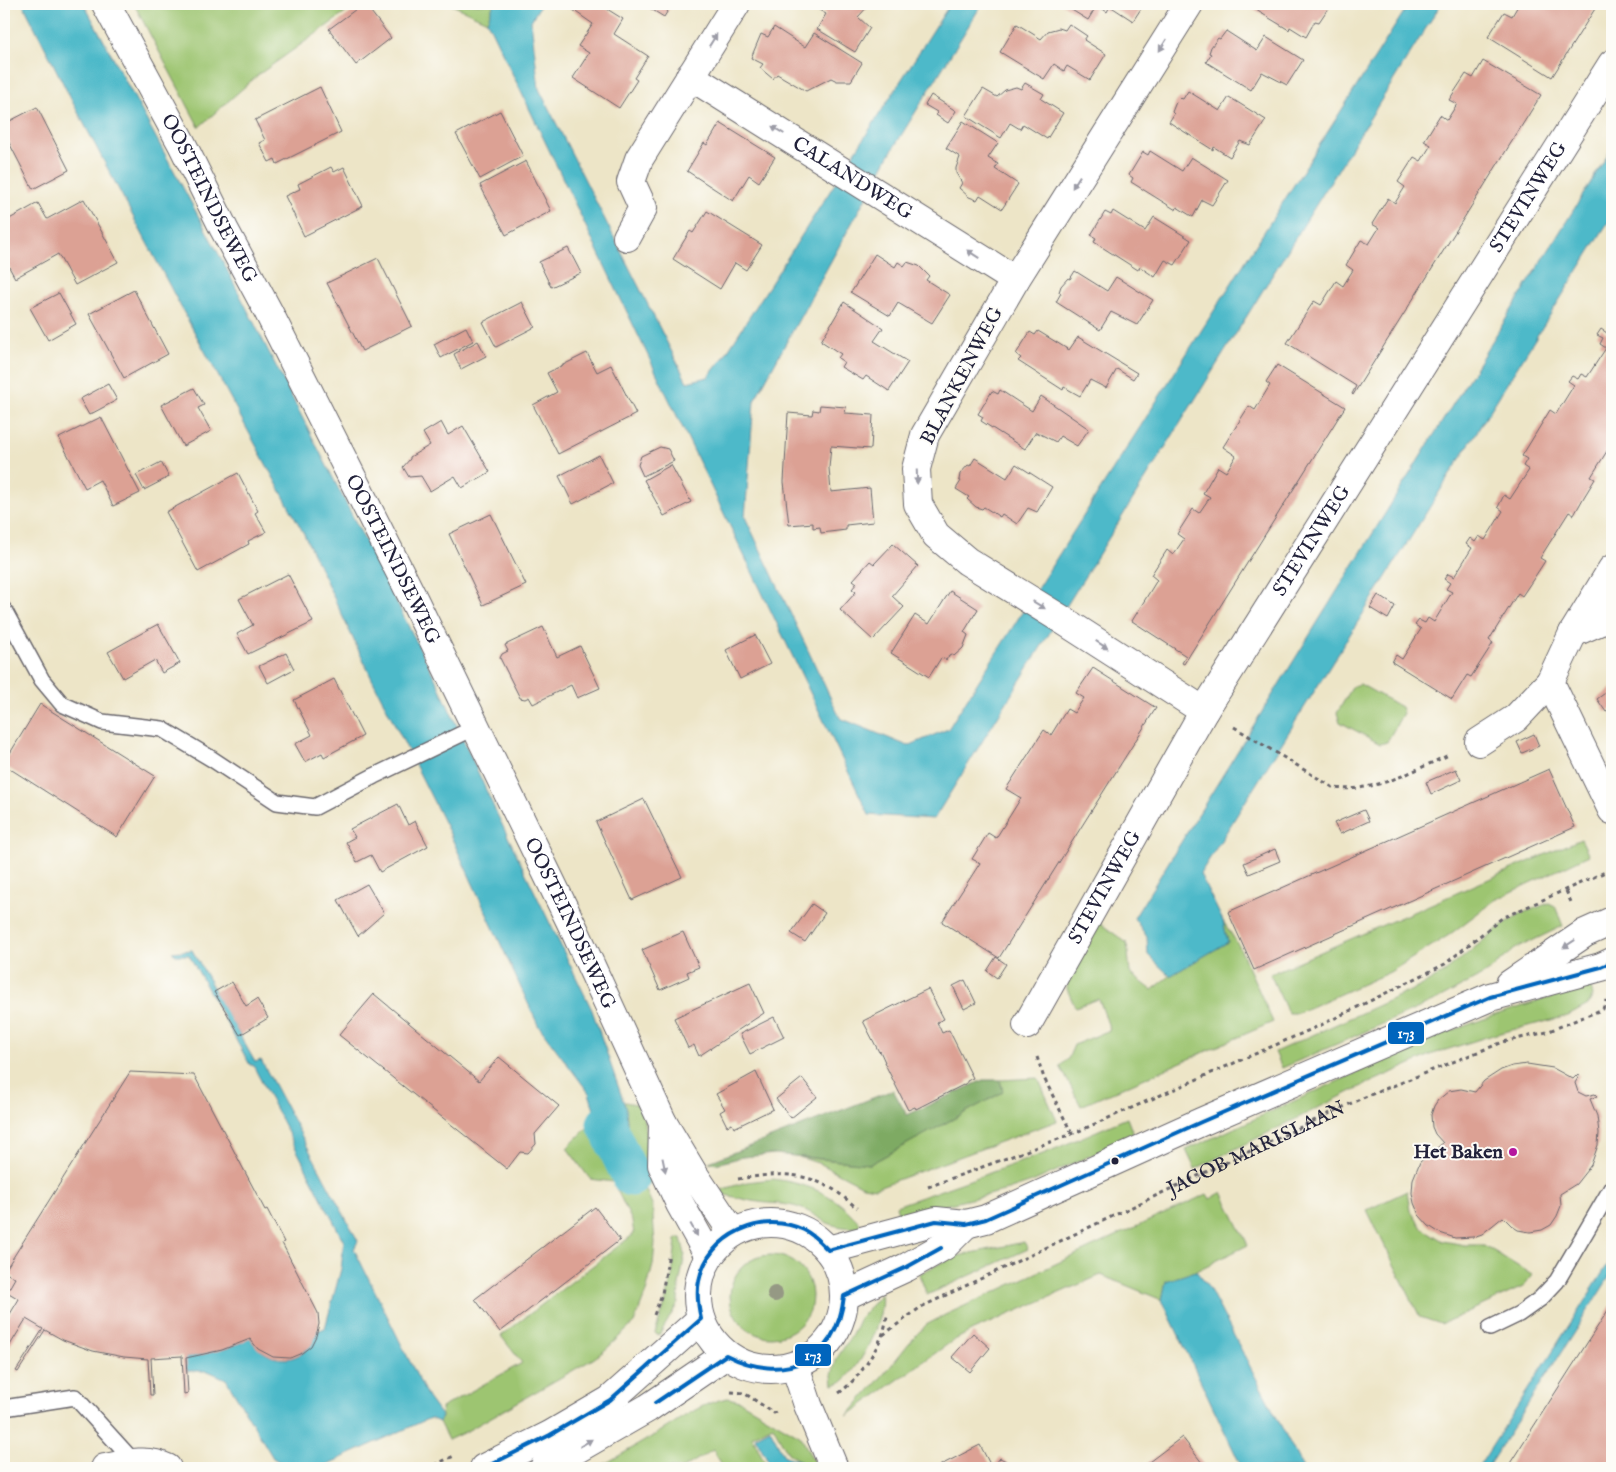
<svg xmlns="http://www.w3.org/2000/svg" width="1616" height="1472" font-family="'IM FELL English',serif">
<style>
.green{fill:#9dc571;stroke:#607456}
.forest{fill:#7eaa63;stroke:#50664f}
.water{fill:#4db9c9;stroke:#386e82}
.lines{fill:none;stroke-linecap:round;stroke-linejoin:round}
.canal{stroke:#4db9c9;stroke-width:39}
.building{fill:#dca194}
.service-casing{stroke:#69666c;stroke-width:18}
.minor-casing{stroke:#69666c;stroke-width:30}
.tertiary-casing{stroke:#69666c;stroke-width:30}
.secondary-casing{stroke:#69666c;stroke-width:30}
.path{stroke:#69666c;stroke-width:3;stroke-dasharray:4 4;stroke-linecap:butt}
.service{stroke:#fff;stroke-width:15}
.minor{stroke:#fff;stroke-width:28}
.tertiary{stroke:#fff;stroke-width:28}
.secondary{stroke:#fff;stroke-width:28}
.bus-1-casing{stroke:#fdfcf7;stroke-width:8}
.bus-1{stroke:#0065bd;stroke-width:4}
.tree{fill:#959984}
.oneway{fill:#9c9ca7}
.poi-dot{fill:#b5179e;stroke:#fdfcf7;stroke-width:2}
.bus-dot{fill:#22223b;stroke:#fdfcf7;stroke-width:2}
.labels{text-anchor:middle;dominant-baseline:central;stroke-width:4;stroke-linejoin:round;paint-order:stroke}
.street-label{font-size:20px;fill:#22223b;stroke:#fdfcf7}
.poi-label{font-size:20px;font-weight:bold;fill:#22223b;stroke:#fdfcf7;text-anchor:end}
.line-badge{stroke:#fdfcf7;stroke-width:2}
.badge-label{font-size:14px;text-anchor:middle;font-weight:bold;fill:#fff}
</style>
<rect width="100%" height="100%" fill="#fdfcf7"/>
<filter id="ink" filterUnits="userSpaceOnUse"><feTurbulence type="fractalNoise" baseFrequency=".02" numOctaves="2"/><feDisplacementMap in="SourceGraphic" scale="10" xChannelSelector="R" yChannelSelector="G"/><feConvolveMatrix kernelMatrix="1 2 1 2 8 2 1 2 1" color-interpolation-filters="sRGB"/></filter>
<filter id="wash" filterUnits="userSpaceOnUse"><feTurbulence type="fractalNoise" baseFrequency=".0096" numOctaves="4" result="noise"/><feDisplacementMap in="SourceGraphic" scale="20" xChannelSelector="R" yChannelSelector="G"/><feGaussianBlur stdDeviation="1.12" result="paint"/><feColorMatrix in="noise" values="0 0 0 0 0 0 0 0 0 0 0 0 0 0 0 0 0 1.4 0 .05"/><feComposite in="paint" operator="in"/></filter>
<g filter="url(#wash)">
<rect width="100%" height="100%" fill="#ede5c7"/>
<g class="green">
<polygon points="134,4 358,4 258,75 199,127"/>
<polygon points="450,4 494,4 487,21"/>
<polygon points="1360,684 1401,707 1403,713 1387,742 1380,744 1340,722 1337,713 1353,686"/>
<polygon points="1581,839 1589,855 1495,900 1449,935 1390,972 1297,1013 1288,1013 1270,974"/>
<polygon points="1549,903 1555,906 1563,926 1515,949 1488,972 1437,1000 1282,1068 1275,1052 1421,986 1445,972 1501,926 1520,914"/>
<polygon points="1223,921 1239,946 1273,1022 1081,1106 1060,1066 1068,1059 1074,1045 1110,1030 1099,999 1075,1007 1067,989 1068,976 1098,922 1127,943 1130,973 1152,990 1170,976 1228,942"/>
<polygon points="1590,985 1593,995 1588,1005 1568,1016 1496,1034 1433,1054 1358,1088 1195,1169 1186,1150 1440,1035 1495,1015"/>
<polygon points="1038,1078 1057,1121 875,1188 863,1186 821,1164 799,1157 870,1164 1003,1092 1000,1080"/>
<polygon points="625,1102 636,1104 643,1115 654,1181 644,1186 652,1204 655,1243 653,1265 646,1292 634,1323 604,1351 593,1359 467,1431 448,1440 439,1422 442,1417 441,1408 522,1363 501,1336 634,1234 632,1221 613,1182 590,1179 567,1148 597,1118 603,1139 612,1143 627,1172 641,1165 628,1137 626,1109 623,1103"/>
<polygon points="1127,1118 1134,1136 1032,1182 1008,1190 899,1216 896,1206 1043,1154"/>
<path d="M773 1179C803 1183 831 1192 852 1215 856 1219 860 1222 861 1227 850 1229 834 1227 824 1221 815 1216 808 1210 797 1207 784 1203 772 1204 759 1202 748 1201 736 1197 725 1195L722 1192 723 1189 747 1182Z"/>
<polygon points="1407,1191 1410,1210 1422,1228 1443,1241 1465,1245 1484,1245 1532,1275 1523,1287 1441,1324 1420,1317 1367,1210"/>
<polygon points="1222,1192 1248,1245 1196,1271 1166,1281 1162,1300 1101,1275 973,1330 951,1342 847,1416 890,1367 913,1338 926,1325 945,1315 1207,1194 1210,1199"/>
<polygon points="679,1238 681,1238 685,1254 679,1285 678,1303 660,1334 657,1335 655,1333 664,1307 672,1277 676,1240"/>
<polygon points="1024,1242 1028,1249 927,1295 919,1274 953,1257"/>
<circle cx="771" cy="1296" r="41"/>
<path d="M881 1294C886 1317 861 1367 843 1381 840 1383 836 1384 833 1385L832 1375 837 1358 852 1335 860 1318Z"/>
<path d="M728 1398 740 1401 801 1437 817 1468H804L800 1461 788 1453 773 1426 752 1436 765 1463 763 1468H724L713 1450 683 1468H597C615 1458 633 1448 651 1437 676 1423 699 1403 728 1398Z"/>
</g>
<polygon class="forest" points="983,1080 1000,1080 1003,1092 870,1164 775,1154 743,1157 716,1164 709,1162 893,1090 907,1115"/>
<g class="water">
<polygon points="23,4 84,4 222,260 437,682 496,812 592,1010 626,1109 628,1137 641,1165 627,1173 612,1143 603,1139 589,1093 538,1025 449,832 372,679 304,534 183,311 72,101"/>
<polygon points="494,4 541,4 531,21 539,89 687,382 708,377 723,358 950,4 982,4 891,152 754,401 745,517 840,718 908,746 948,729 1409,4 1441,4 934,819 869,815 487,21"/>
<polygon points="1612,148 1612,216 1200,874 1223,921 1228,942 1170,976 1148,955 1147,937 1134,918"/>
<path d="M192 950 255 1062 261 1060 358 1241 354 1249 428 1398 442 1417 439 1422 430 1418 319 1468H290L273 1458 226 1379 208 1371H187L185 1358 228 1348 250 1338C264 1360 292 1368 311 1345 314 1341 315 1335 317 1331L325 1328 341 1269 344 1242 253 1065H250L189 955H176L172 952Z"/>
<polygon points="1612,1258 1612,1273 1487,1468 1478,1468"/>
<polygon points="1196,1271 1208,1286 1303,1468 1242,1468 1162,1300 1166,1281"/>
<polygon points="770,1429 784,1456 800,1461 804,1468 768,1468 770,1464 755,1437"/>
</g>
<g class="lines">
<polyline class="canal" points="606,1124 631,1177"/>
</g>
<g id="blocks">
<g class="building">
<polygon points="363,4 365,4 391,38 356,65 329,29"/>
<polygon points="577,4 599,4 623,19 614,34 648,56 634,78 637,80 619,108 573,78 589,53 578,46 593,24 573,10"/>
<polygon points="643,4 672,4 664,17"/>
<polygon points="809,4 870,4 858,17 870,28 855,52 817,29 826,14"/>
<polygon points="1062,4 1144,4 1133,21 1110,6 1107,12 1097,5 1088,20"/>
<polygon points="1246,4 1331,4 1319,22 1315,21 1306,37 1290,27 1289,30"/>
<polygon points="1519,4 1598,4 1552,77 1488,37 1504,12 1512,16"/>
<polygon points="1017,24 1041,39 1048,31 1059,28 1065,30 1069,24 1087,36 1084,40 1106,54 1090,80 1067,66 1064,71 1054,64 1044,79 1000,52"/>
<polygon points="774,27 805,47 814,33 862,63 851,81 837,81 831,78 806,91 777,74 773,79 760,68 763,64 751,58 761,34 768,37"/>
<polygon points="1226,31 1257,51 1266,37 1303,60 1287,85 1262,72 1251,90 1206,62 1211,54 1209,53 1211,47 1218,38 1220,39"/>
<polygon points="1483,61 1541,95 1353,395 1352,394 1356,386 1287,343 1314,301 1321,305 1336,281 1343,286 1353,270 1346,265 1361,240 1369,244 1379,228 1372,224 1388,198 1395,203 1405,187 1398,182 1414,157 1421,161 1431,145 1424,141 1440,115 1447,120 1457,104 1449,100 1466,74 1473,78"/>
<polygon points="1025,83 1044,94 1041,99 1063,113 1047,139 1023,124 1020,129 1010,123 1001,138 966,116 983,89 997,97 1005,90 1016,87 1021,89"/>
<polygon points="320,87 341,132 277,164 275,159 269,162 259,143 265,140 255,120"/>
<polygon points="1188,91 1220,111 1229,97 1266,120 1250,145 1240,141 1230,157 1214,147 1213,150 1169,122 1174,114 1172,112 1176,102 1180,98 1183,99"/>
<polygon points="931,95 956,111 948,123 936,115 937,112 925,105"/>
<polygon points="37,107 69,170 33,189 4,133 4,124"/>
<polygon points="500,111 523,156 480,179 456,134"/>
<polygon points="963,121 998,143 988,158 998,164 995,169 1018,184 1002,209 980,195 977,200 969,197 959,188 962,183 956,173 956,168 960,157 946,148"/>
<polygon points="720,123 775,157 759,182 749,175 733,201 687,171 704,143 707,145"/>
<polygon points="1150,151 1182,171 1191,157 1228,180 1212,205 1202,200 1193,217 1177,207 1176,210 1131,182 1133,178 1129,175 1143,152 1148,155"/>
<polygon points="526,161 551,211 506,235 480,185"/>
<polygon points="331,167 334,172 344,167 363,206 304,236 285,196 300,189 298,184"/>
<polygon points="84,199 118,262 75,285 58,254 15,278 4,258 4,222 38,203 47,219"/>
<polygon points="707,211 762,245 746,270 735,263 720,289 673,259 690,231 693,233"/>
<polygon points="1113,211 1145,231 1154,217 1191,240 1175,265 1165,260 1155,277 1140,267 1138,270 1094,242 1096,238 1091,235 1105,212 1111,215"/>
<polygon points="568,248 581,273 551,287 539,262"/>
<polygon points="875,254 895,267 898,262 904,266 907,262 919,266 929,276 926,280 950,295 932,323 898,303 890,316 850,292 852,291"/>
<polygon points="378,258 412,326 362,351 327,283"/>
<polygon points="1075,271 1107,291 1116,277 1153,300 1137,325 1111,312 1100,330 1056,302 1061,293 1059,292 1061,286 1068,278 1070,279"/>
<polygon points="134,290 168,354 124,378 89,314"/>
<polygon points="59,293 76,324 48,340 30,308"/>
<polygon points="522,302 535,327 496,347 483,322"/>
<polygon points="844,302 883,328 874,341 908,362 889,391 866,376 863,380 841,367 844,362 838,358 841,354 821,341"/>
<polygon points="1612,324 1612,443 1591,477 1595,479 1584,497 1574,515 1569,512 1540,558 1545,561 1534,578 1522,596 1518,593 1489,640 1493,643 1471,677 1467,675 1452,699 1392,662 1396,655 1402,659 1421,629 1415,625 1419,620 1425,623 1428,618 1434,622 1452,592 1446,589 1450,583 1444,579 1448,574 1454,577 1472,548 1466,544 1470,538 1475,542 1479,536 1485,540 1503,511 1498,507 1504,495 1510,499 1529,470 1523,466 1527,459 1522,456 1550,410 1556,414 1574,385 1568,381 1572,376 1578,379 1581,374 1587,377 1606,348 1600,344 1603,338 1597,335 1601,329 1607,333"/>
<polygon points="466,327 473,341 441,358 434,344"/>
<polygon points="1038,331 1069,350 1078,337 1137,373 1133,379 1117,369 1106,388 1090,380 1080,396 1064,387 1063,390 1018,361 1021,358 1016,354 1030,332 1035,335"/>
<polygon points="478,341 486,356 461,369 454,354"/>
<polygon points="587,353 597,372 611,365 636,414 558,454 533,405 557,392 547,373"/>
<polygon points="1277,365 1345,407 1184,664 1182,663 1186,656 1132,621 1157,580 1151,575 1167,550 1173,555 1184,539 1177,534 1193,509 1199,513 1210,497 1203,493 1218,467 1226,472 1236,456 1223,447 1249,406 1255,410 1270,385 1266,382"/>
<polygon points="108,384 117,400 89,415 80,399"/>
<polygon points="194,388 204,405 198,408 211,431 183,446 161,405"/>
<polygon points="1000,390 1032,411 1041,396 1089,429 1077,446 1060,436 1056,442 1036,432 1025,449 981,421 983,417 978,414 992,391 998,394"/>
<polygon points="820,405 846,407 845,413 873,415 871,449 831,446 829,468 831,492 870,488 873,522 846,525 846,530 821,533 820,527 813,528 813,523 789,525 784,482 788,413 812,415 813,410 819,411"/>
<polygon points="101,417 140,493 113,506 100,480 85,488 59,438"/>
<polygon points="441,422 448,435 463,426 490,472 462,488 455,476 430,491 421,476 409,477 403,467 410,459 410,457 430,445 423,433"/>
<polygon points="660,447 668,449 674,461 643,476 638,465 641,456"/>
<polygon points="599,455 613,483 573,504 559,476"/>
<polygon points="975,458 1007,478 1016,464 1052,487 1037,512 1028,508 1017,524 1002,514 1000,517 984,507 982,509 976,507 967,499 969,497 956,489 961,481 959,480 960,474 968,465 970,466"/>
<polygon points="161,462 169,477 144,490 136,475"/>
<polygon points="671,465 691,502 664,516 644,480"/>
<polygon points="238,473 258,511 255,513 266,532 248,541 249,544 198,572 166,512"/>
<polygon points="491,514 526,585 483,605 449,534"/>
<polygon points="893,544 918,566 892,596 904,607 873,640 840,610 856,592 852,589 857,583 853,580 870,561 874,564"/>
<polygon points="288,574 313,622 248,654 237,634 253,625 239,599"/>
<polygon points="950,591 978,609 964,632 968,635 963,648 954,656 950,654 946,660 941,658 929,677 891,653 915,615 929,624"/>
<polygon points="1378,595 1395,606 1388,619 1370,608"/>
<polygon points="158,624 180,663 162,673 155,660 123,678 108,652"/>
<polygon points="543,627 557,657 580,646 600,688 577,698 571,685 533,704 529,697 525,699 520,698 500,658 502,654 508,651 505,645"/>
<polygon points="755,635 770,664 740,679 726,650"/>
<polygon points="286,653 294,669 268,683 259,666"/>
<polygon points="1093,668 1156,708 999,958 942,922 980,863 972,859 988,833 996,838 1021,798 1006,789 1044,730 1051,735 1067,709 1074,713 1084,698 1076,693"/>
<polygon points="334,679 363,736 324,757 322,753 305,762 295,744 312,735 294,700"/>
<polygon points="1612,688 1612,708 1606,712 1597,699"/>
<polygon points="40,704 155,776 117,837 4,765 4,763"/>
<polygon points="1534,734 1539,746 1522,753 1517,742"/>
<polygon points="1456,769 1461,780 1431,794 1426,782"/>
<polygon points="1549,769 1575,827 1254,970 1228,912"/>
<polygon points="644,799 682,877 632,900 596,822"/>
<polygon points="398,804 408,825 415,821 428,846 380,872 371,855 357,862 346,842 355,837 350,829"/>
<polygon points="1364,810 1369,821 1340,834 1334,823"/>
<polygon points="1275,849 1280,861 1249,874 1244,863"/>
<polygon points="367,884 384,913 358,936 338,900"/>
<polygon points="812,904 825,913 805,942 791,933"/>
<polygon points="683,932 699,967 687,972 689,977 660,990 642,950"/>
<polygon points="996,957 1006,964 997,978 987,971"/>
<polygon points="965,980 976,1003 964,1009 953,986"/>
<polygon points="232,982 246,1006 257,999 268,1018 240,1035 214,992"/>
<polygon points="750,983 764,1013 699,1056 694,1045 688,1048 674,1018"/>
<polygon points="928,989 944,1019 937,1022 942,1033 949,1030 973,1078 967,1081 967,1083 916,1109 915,1107 908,1110 884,1062 885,1062 880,1051 879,1052 863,1021"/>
<polygon points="374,994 479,1081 499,1057 559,1106 535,1134 536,1144 528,1153 520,1152 507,1169 339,1035"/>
<polygon points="774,1017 784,1037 750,1054 740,1034"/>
<polygon points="1527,1064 1553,1068 1573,1079 1578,1074 1579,1076 1575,1083 1578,1092 1586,1096 1595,1094 1597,1096 1590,1099 1597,1116 1599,1133 1598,1145 1591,1165 1576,1184 1560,1194 1561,1206 1557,1216 1551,1225 1542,1230 1530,1232 1518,1230 1512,1226 1503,1217 1482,1234 1473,1237 1455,1238 1440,1233 1429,1226 1419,1215 1414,1203 1412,1193 1413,1179 1420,1162 1443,1143 1435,1134 1432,1127 1431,1115 1434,1106 1438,1100 1449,1091 1461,1089 1475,1092 1484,1081 1501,1070 1512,1066"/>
<polygon points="130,1072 194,1075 265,1210 267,1209 284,1242 282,1243 318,1313 319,1324 316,1336 311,1346 302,1353 290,1358 273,1357 258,1349 250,1339 222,1350 186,1358 188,1393 184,1394 182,1356 151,1358 153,1395 150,1395 148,1359 124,1357 93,1351 63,1340 45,1330 18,1372 16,1371 43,1329 26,1319 4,1355 4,1324 19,1299 7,1292 15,1278 4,1272"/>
<polygon points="756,1072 773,1109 734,1128 732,1124 727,1126 720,1112 725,1109 716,1094"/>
<polygon points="802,1078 817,1097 791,1118 776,1099"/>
<polygon points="595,1207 620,1240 500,1332 475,1299"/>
<polygon points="1612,1304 1612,1468 1507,1468"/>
<polygon points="973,1333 990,1348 970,1372 952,1357"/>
<polygon points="1182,1437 1206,1468 1141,1468"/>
<polygon points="980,1445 992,1468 1000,1458 1006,1461 1010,1468 939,1468 939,1466"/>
</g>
</g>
</g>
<g filter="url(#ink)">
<use href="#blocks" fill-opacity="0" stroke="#69666c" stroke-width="1"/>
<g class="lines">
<defs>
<g id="service">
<polyline points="4,610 42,680 62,704 102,722 162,729 212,759 277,802 315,807 374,776 476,727"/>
<polyline points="1490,1328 1519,1314 1540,1299 1557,1281 1612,1187"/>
<polyline points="4,1408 75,1397 134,1462"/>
</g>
<g id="minor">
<polyline points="1189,4 1015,280 925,435 916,469 918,504 936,535 967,561 1061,619 1204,711"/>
<path id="s2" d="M690 76 1015 280"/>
<polyline points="627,237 643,208 631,182 639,159 736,4"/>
<polyline points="1573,633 1612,616"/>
<polyline points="1550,682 1612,810"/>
<polyline points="1479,742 1516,718 1550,682 1573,633 1612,569"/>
<path id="s3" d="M1027 1025 1204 711 1612 64"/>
<polyline points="795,1366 808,1405 834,1468"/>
<path d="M105 1468C125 1464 147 1458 167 1468"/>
</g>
<g id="tertiary">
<path id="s4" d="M106 4 182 144 224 229 268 311 413 598 574 929 663 1123 693 1173 733 1233"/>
<polyline points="663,1123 662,1165 680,1204 709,1256"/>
</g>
<g id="secondary">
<polyline points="1510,984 1585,933 1612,921"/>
<circle cx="771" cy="1296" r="73"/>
<polyline points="828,1250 936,1221 966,1224 986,1219 1201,1122 1490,997 1601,967 1612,962"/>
<polyline points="844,1296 907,1267 944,1246 966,1224"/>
<polyline points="484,1468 550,1435 610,1400 701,1319"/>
<polyline points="544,1468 648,1408 726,1355"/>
</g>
</defs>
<use href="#service" class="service-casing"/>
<use href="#minor" class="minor-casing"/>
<use href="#tertiary" class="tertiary-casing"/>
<use href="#secondary" class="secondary-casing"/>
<g class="path">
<path d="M1234 727 1334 788C1375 793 1412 771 1449 755"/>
<polyline points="1566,891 1571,902"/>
<polyline points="1037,1057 1044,1078 1072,1134"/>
<path d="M738 1179C772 1174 797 1170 829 1187 839 1192 848 1201 857 1208"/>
<polyline points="928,1187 1072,1134 1321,1025 1445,964 1502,918 1612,869"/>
<polyline points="654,1315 662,1294 669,1253"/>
<path id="s1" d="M883 1335 921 1307 1360 1099 1503 1042 1547 1032 1603 1009 1606 1000"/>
<polyline points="731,1392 744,1393 774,1413 776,1412"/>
<path d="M839 1393C858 1379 872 1358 882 1336 885 1329 886 1320 888 1313"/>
<polyline points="427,1468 454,1456"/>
</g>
<use href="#service" class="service"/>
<use href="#minor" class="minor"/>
<use href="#tertiary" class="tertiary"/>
<use href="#secondary" class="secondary"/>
<defs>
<g id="bus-1">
<path d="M655 1403 726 1355C783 1384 837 1363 844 1296L907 1267 941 1248"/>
<path d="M484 1468 550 1435 610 1400 701 1319C698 1306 696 1294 699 1281 708 1234 763 1210 804 1230 814 1235 821 1243 828 1250L936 1221 966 1224 986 1219 1201 1122 1490 997 1601 967 1612 962"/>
</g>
</defs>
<use href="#bus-1" class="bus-1-casing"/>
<use href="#bus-1" class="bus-1"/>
</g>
<circle class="tree" cx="775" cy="1294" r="8"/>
<defs><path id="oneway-solid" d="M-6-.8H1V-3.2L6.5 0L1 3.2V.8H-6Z" transform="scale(1.25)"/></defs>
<g class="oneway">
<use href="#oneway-solid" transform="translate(713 40) rotate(-58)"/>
<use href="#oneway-solid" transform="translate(1163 45) rotate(122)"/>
<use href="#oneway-solid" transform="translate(778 130) rotate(-148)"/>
<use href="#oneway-solid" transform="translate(1076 182) rotate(122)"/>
<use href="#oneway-solid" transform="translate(973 254) rotate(-147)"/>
<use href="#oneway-solid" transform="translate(917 477) rotate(88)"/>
<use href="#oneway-solid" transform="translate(1039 605) rotate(31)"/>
<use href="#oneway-solid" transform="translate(1102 645) rotate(33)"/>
<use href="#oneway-solid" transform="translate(1569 944) rotate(146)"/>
<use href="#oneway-solid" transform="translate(664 1165) rotate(78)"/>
<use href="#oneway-solid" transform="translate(694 1230) rotate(61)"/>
<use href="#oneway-solid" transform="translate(586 1443) rotate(-31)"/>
</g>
</g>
<circle class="poi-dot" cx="1513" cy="1152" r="5"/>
<circle class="bus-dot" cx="1115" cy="1161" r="4.5"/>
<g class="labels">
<g class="street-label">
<text stroke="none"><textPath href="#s2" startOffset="192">CALANDWEG</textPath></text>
<text stroke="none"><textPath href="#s3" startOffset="968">STEVINWEG</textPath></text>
<text stroke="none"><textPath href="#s4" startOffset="220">OOSTEINDSEWEG</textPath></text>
<text transform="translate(962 376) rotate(-62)">BLANKENWEG</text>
<text stroke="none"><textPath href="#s3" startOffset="562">STEVINWEG</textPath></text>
<text stroke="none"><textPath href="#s4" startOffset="625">OOSTEINDSEWEG</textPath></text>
<text stroke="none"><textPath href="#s3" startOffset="158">STEVINWEG</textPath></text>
<text stroke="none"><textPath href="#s4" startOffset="1030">OOSTEINDSEWEG</textPath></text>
<text stroke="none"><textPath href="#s1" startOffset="418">JACOB MARISLAAN</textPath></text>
</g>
<g class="poi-label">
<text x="1503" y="1152">Het Baken</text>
</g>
</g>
<g class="line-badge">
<rect x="1387" y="1021" width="38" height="24" rx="5" fill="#0065bd"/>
<rect x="794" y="1343" width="38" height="24" rx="5" fill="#0065bd"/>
</g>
<g class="badge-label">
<text x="1406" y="1038">173</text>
<text x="813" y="1360">173</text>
</g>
<rect width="1616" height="1472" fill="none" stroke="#fdfcf7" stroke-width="20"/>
</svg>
